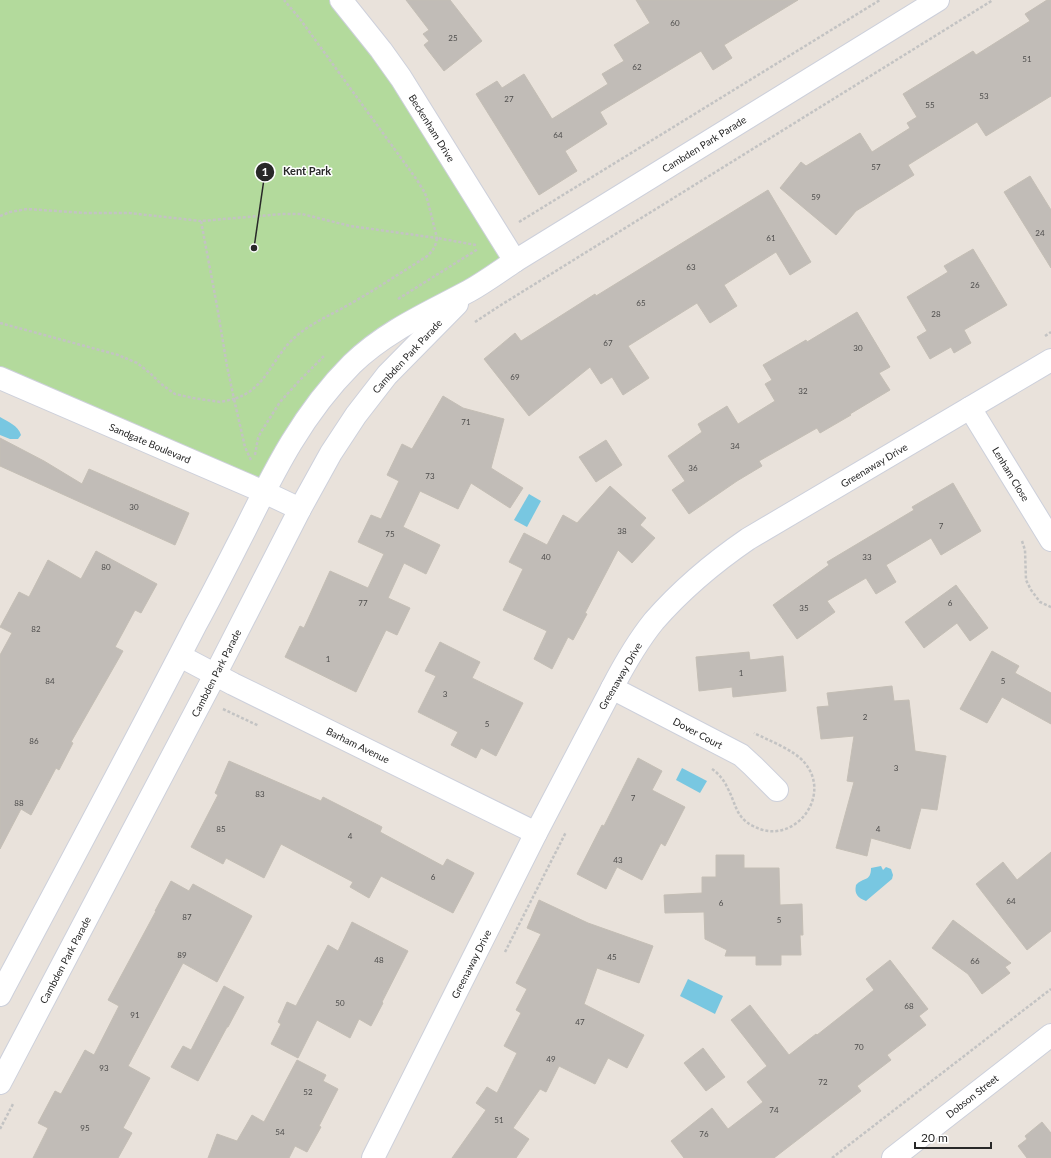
<svg xmlns="http://www.w3.org/2000/svg" width="1051" height="1158" font-family="Lato,sans-serif">
<style>
.green{fill:#b3da9c}
.water{fill:#78c7e1}
.building{fill:#c1bcb7;stroke:#c4beb5}
.lines{fill:none;stroke-linecap:round;stroke-linejoin:round}
.street-casing{stroke:#cdd0db;stroke-width:24}
.path{stroke:#c3c3c3;stroke-width:2.5;stroke-dasharray:3 2;stroke-linecap:butt}
.street{stroke:#fff;stroke-width:22}
.labels{text-anchor:middle;dominant-baseline:central;stroke-width:3;stroke-linejoin:round;paint-order:stroke}
.number-label{font-size:8px;fill:#4e4d4c}
.street-label{font-size:10px;fill:#282828;stroke:#fff}
.leader{fill:none;stroke:#282828;stroke-width:1.5}
.callout-dot{fill:#282828;stroke:#fff;stroke-width:1.5}
.mark-label{font-size:12px;text-anchor:middle;font-weight:bold;fill:#fff}
.callout-label{font-size:11px;text-anchor:middle;font-weight:bold;fill:#282828;stroke:#fff;stroke-width:3;stroke-linejoin:round;paint-order:stroke}
</style>
<rect width="100%" height="100%" fill="#e9e2db"/>
<polygon class="green" points="0,0 341,0 515,261 368,349 264,492 0,378"/>
<g class="water">
<path d="M0 417C8 422 18 425 21 435L18 439H10L0 435Z"/>
<polygon points="529,494 541,501 527,527 514,520"/>
<polygon points="682,768 707,781 700,793 676,780"/>
<path d="M881 866 883 870 886 867 891 869 893 875 892 879 866 901C858 898 854 894 856 885 863 877 871 882 871 868Z"/>
<polygon points="688,979 723,996 715,1014 680,996"/>
</g>
<g class="building">
<polygon points="406,0 450,0 482,41 444,71 424,45 429,41 423,34 429,30"/>
<polygon points="636,0 798,0 724,45 732,58 713,70 701,51 600,112 607,124 565,151 577,171 539,195 476,94 497,81 502,88 524,74 552,119 608,84 602,74 624,61 614,45 650,23"/>
<polygon points="1047,0 1051,0 1051,96 986,136 977,122 908,165 914,175 856,211 836,235 780,188 801,162 806,166 860,133 872,152 910,128 907,123 917,117 903,94 973,51 976,55 1030,21 1025,14"/>
<polygon points="1030,176 1051,210 1051,268 1004,192"/>
<polygon points="768,190 811,262 790,275 776,252 724,285 737,306 710,323 697,303 628,346 649,378 623,395 612,377 601,384 590,367 529,416 484,359 515,333 521,341 595,294 596,296"/>
<polygon points="973,249 1007,305 964,330 971,343 954,353 951,347 930,359 917,337 927,331 907,297 948,272 944,266"/>
<polygon points="857,312 890,367 879,373 890,390 850,414 851,415 820,433 817,428 759,461 762,466 737,481 689,514 672,490 685,481 668,456 702,432 698,424 727,406 738,424 775,401 765,384 772,380 763,365 806,340 807,342"/>
<polygon points="443,396 463,408 504,419 491,468 523,488 510,508 471,483 458,509 420,491 403,527 440,545 426,574 404,563 388,598 410,608 397,635 386,630 356,692 285,657 300,626 304,628 330,571 368,588 384,554 358,542 371,515 381,519 399,481 387,475 402,444 412,449"/>
<polygon points="0,438 44,461 82,484 89,469 189,513 175,545 0,466"/>
<polygon points="606,440 622,465 596,482 579,457"/>
<polygon points="953,483 981,531 941,555 931,538 886,565 896,582 876,594 866,578 827,601 835,612 797,639 773,605 829,565 827,562 914,510 912,507"/>
<polygon points="610,486 646,518 640,525 655,538 632,563 618,550 585,613 587,614 573,640 568,637 552,669 534,659 547,631 503,610 523,569 509,562 524,533 547,545 563,515 577,523"/>
<polygon points="96,551 157,584 141,613 135,610 115,647 123,651 71,742 73,743 59,770 56,768 31,815 21,809 0,849 0,655 12,633 0,627 19,592 29,597 48,560 81,579"/>
<polygon points="956,585 988,628 970,641 957,623 924,648 905,622"/>
<polygon points="440,642 480,662 472,678 523,703 496,756 481,748 476,758 451,745 458,732 418,712 436,676 425,671"/>
<polygon points="992,651 1019,666 1015,673 1051,693 1051,724 1002,697 987,723 960,709"/>
<polygon points="749,652 750,660 783,656 786,691 733,697 732,687 699,691 696,657"/>
<polygon points="892,686 894,701 909,700 915,751 946,756 937,810 921,808 910,849 871,838 867,856 836,848 854,782 847,781 854,736 821,739 817,707 829,706 827,693"/>
<polygon points="638,758 662,771 652,790 685,807 665,846 661,843 642,880 617,867 606,889 577,874 602,825 604,826"/>
<polygon points="229,761 321,801 323,797 382,827 380,832 443,866 447,859 474,873 453,913 381,876 369,898 350,887 353,882 281,844 264,878 226,858 223,864 191,847 218,795 215,793"/>
<polygon points="1051,852 1051,931 1027,950 976,884 1003,862 1017,880"/>
<polygon points="716,855 744,855 744,868 779,868 780,905 802,904 803,935 800,935 801,955 781,955 781,965 756,965 756,956 725,956 727,950 705,939 704,912 665,913 664,895 702,893 702,877 716,877"/>
<polygon points="171,881 189,891 193,884 252,916 217,982 183,963 128,1066 150,1078 123,1128 132,1133 118,1158 33,1158 48,1128 38,1123 55,1091 61,1094 85,1050 94,1055 119,1006 108,1000 156,911 155,911"/>
<polygon points="539,900 588,923 653,946 639,983 597,968 584,1004 644,1035 627,1068 608,1058 595,1084 559,1066 546,1092 540,1089 513,1128 529,1139 516,1158 452,1158 486,1110 476,1103 487,1087 497,1093 517,1053 504,1046 521,1013 516,1010 527,989 516,983 541,934 527,928"/>
<polygon points="953,920 1011,963 1005,967 1010,973 982,994 968,974 932,948"/>
<polygon points="352,922 408,951 382,1002 383,1003 371,1026 359,1019 350,1038 317,1020 298,1058 271,1044 281,1024 278,1022 287,1002 296,1006 328,945 338,951"/>
<polygon points="890,960 928,1009 919,1016 926,1025 887,1055 891,1060 857,1086 861,1091 774,1158 684,1158 671,1141 712,1108 728,1129 763,1102 747,1082 767,1066 731,1020 750,1005 789,1055 816,1034 817,1035 874,990 866,979"/>
<polygon points="224,986 244,997 228,1027 227,1027 198,1081 171,1067 183,1046 191,1050"/>
<polygon points="703,1048 725,1077 706,1091 684,1063"/>
<polygon points="297,1060 326,1075 323,1081 338,1089 319,1126 321,1127 307,1152 295,1146 289,1158 208,1158 217,1134 237,1141 252,1115 264,1122"/>
<polygon points="1042,1122 1051,1133 1051,1158 1027,1158 1018,1146 1027,1139 1025,1136"/>
</g>
<g class="lines">
<defs>
<g id="street">
<polyline points="341,0 381,50 401,78 515,261"/>
<polyline points="0,378 264,492 300,509"/>
<polyline points="970,408 1051,540"/>
<polyline points="180,656 233,684 536,833"/>
<polyline points="612,688 741,755 753,766 777,790"/>
<path d="M0 995C66 871 132 748 196 624 213 593 229 561 245 530 275 469 303 413 352 364 386 331 428 313 469 291 485 282 500 271 515 261L938 0"/>
<polyline points="0,1083 215,675 300,509 331,453 356,415 387,375 457,304"/>
<path d="M373 1158 536 833 612 688C624 665 637 642 654 621 682 589 713 563 748 539L1051 360"/>
<polyline points="893,1158 1051,1035"/>
</g>
</defs>
<use href="#street" class="street-casing"/>
<g class="path">
<polyline points="0,216 10,212 27,209 85,213 129,213 201,221"/>
<polyline points="519,222 880,0"/>
<polyline points="398,299 478,249"/>
<polyline points="475,322 501,305 993,0"/>
<polyline points="0,323 118,355 137,363 150,373 161,384 175,394 193,398 220,402 234,399 227,366 217,306 201,221 282,214 302,214 350,226 437,238 428,202 425,193 417,180 300,19 284,0"/>
<polyline points="1045,336 1051,332"/>
<polyline points="255,455 258,438 261,432 280,402 300,380 324,356"/>
<path d="M251 460 245 447 234 399C266 389 271 360 293 339 309 324 329 316 348 305 375 290 400 273 426 257 433 251 436 246 437 238L476 245"/>
<polyline points="1022,541 1025,550 1026,580 1031,590 1040,602 1051,607"/>
<polyline points="223,709 259,726"/>
<path d="M712 769C718 773 724 780 727 787 736 803 735 817 753 826 793 848 834 796 804 762 794 750 768 740 754 733"/>
<polyline points="505,952 566,832"/>
<polyline points="0,1129 13,1104"/>
<polyline points="832,1158 1051,989"/>
</g>
<use href="#street" class="street"/>
</g>
<g class="labels">
<g class="number-label">
<text x="675" y="23">60</text>
<text x="453" y="38">25</text>
<text x="1027" y="59">51</text>
<text x="637" y="67">62</text>
<text x="984" y="96">53</text>
<text x="509" y="99">27</text>
<text x="930" y="105">55</text>
<text x="558" y="135">64</text>
<text x="876" y="167">57</text>
<text x="816" y="197">59</text>
<text x="1040" y="233">24</text>
<text x="771" y="238">61</text>
<text x="691" y="267">63</text>
<text x="975" y="285">26</text>
<text x="641" y="303">65</text>
<text x="936" y="314">28</text>
<text x="608" y="343">67</text>
<text x="858" y="348">30</text>
<text x="515" y="377">69</text>
<text x="803" y="391">32</text>
<text x="466" y="422">71</text>
<text x="735" y="446">34</text>
<text x="693" y="468">36</text>
<text x="430" y="476">73</text>
<text x="134" y="507">30</text>
<text x="941" y="526">7</text>
<text x="622" y="531">38</text>
<text x="390" y="534">75</text>
<text x="546" y="557">40</text>
<text x="867" y="557">33</text>
<text x="106" y="567">80</text>
<text x="363" y="603">77</text>
<text x="950" y="603">6</text>
<text x="804" y="608">35</text>
<text x="36" y="629">82</text>
<text x="328" y="659">1</text>
<text x="741" y="673">1</text>
<text x="50" y="681">84</text>
<text x="1003" y="681">5</text>
<text x="445" y="694">3</text>
<text x="865" y="717">2</text>
<text x="487" y="724">5</text>
<text x="34" y="741">86</text>
<text x="896" y="768">3</text>
<text x="260" y="794">83</text>
<text x="633" y="798">7</text>
<text x="19" y="803">88</text>
<text x="221" y="829">85</text>
<text x="878" y="829">4</text>
<text x="350" y="836">4</text>
<text x="618" y="860">43</text>
<text x="433" y="877">6</text>
<text x="1011" y="901">64</text>
<text x="721" y="903">6</text>
<text x="187" y="917">87</text>
<text x="779" y="920">5</text>
<text x="182" y="955">89</text>
<text x="612" y="957">45</text>
<text x="379" y="960">48</text>
<text x="975" y="961">66</text>
<text x="340" y="1003">50</text>
<text x="909" y="1006">68</text>
<text x="135" y="1015">91</text>
<text x="580" y="1022">47</text>
<text x="859" y="1047">70</text>
<text x="551" y="1059">49</text>
<text x="104" y="1068">93</text>
<text x="823" y="1082">72</text>
<text x="308" y="1092">52</text>
<text x="774" y="1110">74</text>
<text x="499" y="1120">51</text>
<text x="85" y="1128">95</text>
<text x="280" y="1132">54</text>
<text x="704" y="1134">76</text>
</g>
<g class="street-label">
<text transform="translate(432 128) rotate(58)">Beckenham Drive</text>
<text transform="translate(704 144) rotate(-32)">Cambden Park Parade</text>
<text transform="translate(407 356) rotate(-47)">Cambden Park Parade</text>
<text transform="translate(150 443) rotate(23)">Sandgate Boulevard</text>
<text transform="translate(874 465) rotate(-31)">Greenaway Drive</text>
<text transform="translate(1011 474) rotate(59)">Lenham Close</text>
<text transform="translate(216 673) rotate(-63)">Cambden Park Parade</text>
<text transform="translate(620 676) rotate(-60)">Greenaway Drive</text>
<text transform="translate(698 733) rotate(28)">Dover Court</text>
<text transform="translate(358 745) rotate(26)">Barham Avenue</text>
<text transform="translate(65 960) rotate(-62)">Cambden Park Parade</text>
<text transform="translate(471 964) rotate(-63)">Greenaway Drive</text>
<text transform="translate(972 1096) rotate(-38)">Dobson Street</text>
</g>
</g>
<path class="leader" d="M254 248L265 172"/>
<g class="callout-dot">
<circle cx="254" cy="248" r="4"/>
<circle cx="265" cy="172" r="10"/>
</g>
<g class="mark-label">
<text x="265" y="176">1</text>
</g>
<g class="callout-label">
<text x="307" y="175">Kent Park</text>
</g>
<path d="M915 1142v6h76v-6" fill="none" stroke="#282828" stroke-width="2"/>
<text x="921" y="1142" font-size="12" fill="#282828" stroke="#ffffff" stroke-width="3" paint-order="stroke">20 m</text>
</svg>
